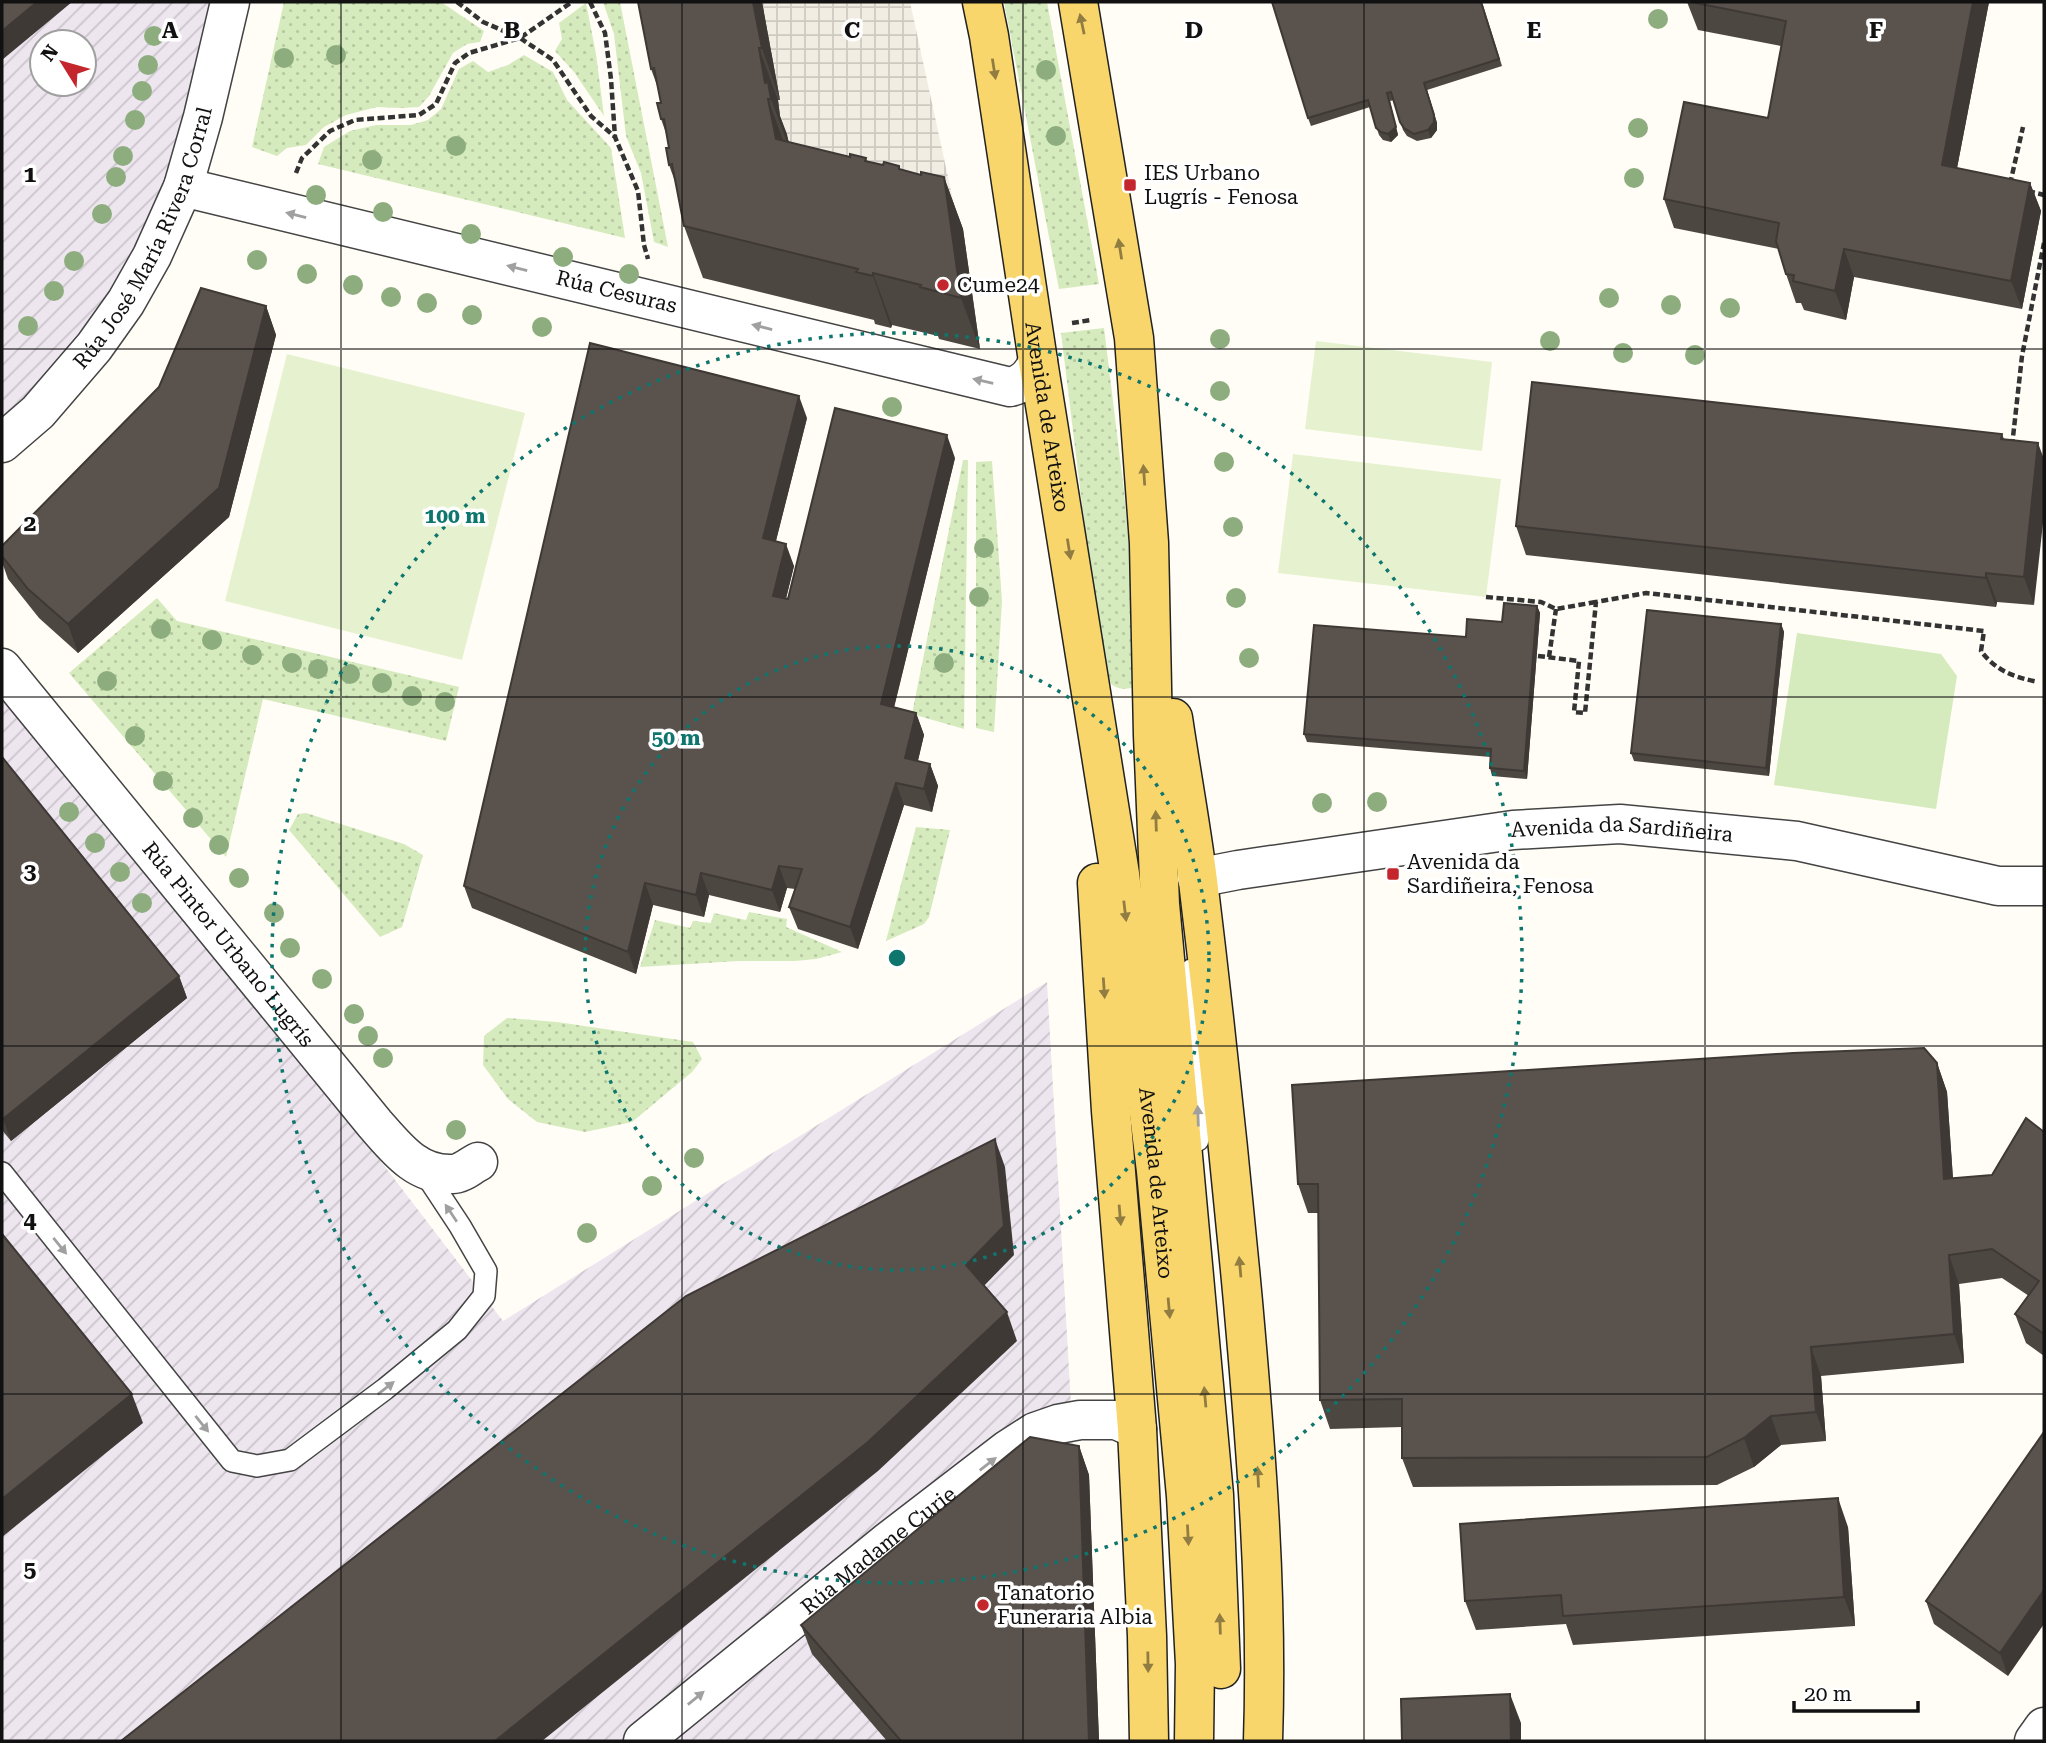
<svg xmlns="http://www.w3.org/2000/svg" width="2046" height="1743" font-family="'Roboto Serif',serif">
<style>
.industrial{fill:url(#industrial-furrows);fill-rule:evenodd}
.grass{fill:url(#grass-dots)}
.park{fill:#d5ebbd}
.pitch{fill:#e6f2cf}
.plaza{fill:url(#plaza-grid)}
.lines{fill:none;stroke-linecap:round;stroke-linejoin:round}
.service-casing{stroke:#444;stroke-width:24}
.minor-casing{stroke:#444;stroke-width:41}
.primary-casing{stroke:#222;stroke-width:41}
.path{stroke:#333;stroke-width:4.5;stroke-dasharray:7 3.5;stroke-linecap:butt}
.service{stroke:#fff;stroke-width:21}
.minor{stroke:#fff;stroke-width:38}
.primary{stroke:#f9d66b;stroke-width:38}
.tree{fill:#8dad7f}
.wall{fill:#4d4742}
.shaded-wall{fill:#3f3936}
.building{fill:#5a524d;stroke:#3f3936;stroke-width:2}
.oneway{fill:#917d42}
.oneway2{fill:#a0a0a0}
.grid{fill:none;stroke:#111;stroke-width:2;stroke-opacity:0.55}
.ring{fill:none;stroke:#0f766e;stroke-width:3.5;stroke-dasharray:3.5 7}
.poi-dot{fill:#c4262e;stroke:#fff;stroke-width:2.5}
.labels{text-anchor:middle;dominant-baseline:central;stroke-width:7;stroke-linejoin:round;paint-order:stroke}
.poi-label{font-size:21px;fill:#111;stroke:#fff;text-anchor:start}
.street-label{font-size:21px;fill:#111;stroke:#fff}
.grid-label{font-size:23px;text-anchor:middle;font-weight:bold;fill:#111;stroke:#fff;stroke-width:7;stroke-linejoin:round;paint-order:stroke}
.centre{fill:#0f766e;stroke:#fff;stroke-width:3.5}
.ring-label{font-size:21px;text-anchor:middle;font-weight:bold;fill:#0f766e;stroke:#fff;stroke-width:7;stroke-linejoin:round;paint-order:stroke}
</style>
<defs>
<pattern id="industrial-furrows" width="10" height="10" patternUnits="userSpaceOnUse" patternTransform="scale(1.75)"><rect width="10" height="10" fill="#eee6ef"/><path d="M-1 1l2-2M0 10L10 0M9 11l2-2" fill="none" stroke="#cbc4cc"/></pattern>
<pattern id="grass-dots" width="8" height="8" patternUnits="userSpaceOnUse" patternTransform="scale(1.75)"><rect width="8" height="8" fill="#d5ebbd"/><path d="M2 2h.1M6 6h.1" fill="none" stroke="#b6c8a1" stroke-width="1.8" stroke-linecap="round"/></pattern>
<pattern id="plaza-grid" width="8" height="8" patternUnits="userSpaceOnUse" patternTransform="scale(1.75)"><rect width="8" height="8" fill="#f1ede2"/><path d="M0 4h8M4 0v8" fill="none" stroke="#cecac1"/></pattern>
</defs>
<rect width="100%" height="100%" fill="#fffdf5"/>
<g class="industrial">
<path d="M2 2H230L123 307 2 441ZM42 42H84V84H42Z"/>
<polygon points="2,666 503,1321 1047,982 1090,1741 2,1741"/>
</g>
<g class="grass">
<polygon points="284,2 441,2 484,31 480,42 467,44 453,53 429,96 419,107 401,108 377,107 346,115 324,127 306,145 287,148 277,156 252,147"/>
<polygon points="603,2 620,2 668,247 654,242 641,173 626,136 614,34"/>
<polygon points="1004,2 1047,2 1099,284 1059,289"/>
<polygon points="586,3 596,54 604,116 574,72 555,51 562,39 559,23"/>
<polygon points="524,55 553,72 567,100 611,148 625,238 318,164 324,147 350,131 376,125 411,125 428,120 441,109 459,69 473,61 488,72 508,65"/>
<path d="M1104 328 1124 491 1141 674 1138 685C1123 693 1112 688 1103 675L1061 333Z"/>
<polygon points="963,460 968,460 964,729 912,714"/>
<polygon points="992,461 1002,601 994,732 976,728 976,462"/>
<polygon points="157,598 177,621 459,687 446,741 263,699 226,857 69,673"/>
<polygon points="306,813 404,844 423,855 402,927 380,937 289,830 298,814"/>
<polygon points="916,827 950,830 929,917 924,924 886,941"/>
<polygon points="749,912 787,919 786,927 842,952 816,959 795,961 738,961 640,967 655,920 690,928 693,921 711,923 714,913 746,920"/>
<polygon points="507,1018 557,1022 693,1042 702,1059 692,1072 632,1122 585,1132 537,1122 508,1099 483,1065 484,1036"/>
</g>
<polygon class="park" points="1797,633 1941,654 1957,676 1936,809 1774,785"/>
<g class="pitch">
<polygon points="1316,341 1492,362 1482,451 1305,429"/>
<polygon points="287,354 525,413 462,660 225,601"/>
<polygon points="1293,454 1501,479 1486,597 1278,573"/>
</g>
<polygon class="plaza" points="759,2 910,2 960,232 795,191"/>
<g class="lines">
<defs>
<g id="service">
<polyline points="1191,970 1199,1126 1198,1140"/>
<polyline points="2,1173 232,1461 257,1466 290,1460 385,1389 457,1330 484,1296 486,1271 460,1226 423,1170"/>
</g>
<g id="minor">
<path id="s1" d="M183 187 1010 387C1025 384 1033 374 1038 361"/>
<path id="s2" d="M2 443 38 412 94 347 126 302 152 256 183 187 203 117 230 2"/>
<path id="s3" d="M2 668 375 1124C397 1149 417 1176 453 1174 461 1174 470 1166 478 1162"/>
<path id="s4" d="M1197 878 1238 870 1513 830 1620 824 1797 841 1998 886H2044"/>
<path id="s5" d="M643 1741 890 1540 1007 1450 1035 1432 1058 1424 1080 1420H1116L1137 1429"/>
<polyline points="2034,1741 2044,1727"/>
</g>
<g id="primary">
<path id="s6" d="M982 2 989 36 1038 361 1120 874 1156 1171 1186 1496 1195 1664 1194 1741"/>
<polyline points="1078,2 1134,338 1149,543 1153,735 1160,904 1214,1495 1221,1669"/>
<path d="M1173 718C1181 772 1191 826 1198 881 1215 1021 1230 1161 1243 1302 1256 1448 1268 1595 1263 1741"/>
<polyline points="1097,883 1111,1111 1137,1429 1147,1636 1149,1741"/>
</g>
</defs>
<use href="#service" class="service-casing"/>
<use href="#minor" class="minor-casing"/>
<use href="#primary" class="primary-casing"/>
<g class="path">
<polyline points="457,2 483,22 520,38 553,60 591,116 615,137 638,191 644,245 648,259"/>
<polyline points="590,2 605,33 611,79 615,137"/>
<polyline points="296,173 302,158 330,131 355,120 419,115 436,104 455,63 469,53 520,38 572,2"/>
<polyline points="2010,184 2023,127"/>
<polyline points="2028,191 2044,195"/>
<polyline points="1072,323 1091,320"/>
<polyline points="2012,446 2022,356 2044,243"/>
<polyline points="1486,597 1541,602 1556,609 1596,602"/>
<path d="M1538 656 1579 661 1574 712 1585 713 1596 602 1646 593 1984 631 1981 651C1996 671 2014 677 2038 682"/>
<polyline points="1549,657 1556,609"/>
</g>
<use href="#service" class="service"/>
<use href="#minor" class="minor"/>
<use href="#primary" class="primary"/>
</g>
<g class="tree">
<circle cx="1658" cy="19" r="10"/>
<circle cx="154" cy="36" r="10"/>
<circle cx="336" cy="55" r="10"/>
<circle cx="284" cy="58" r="10"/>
<circle cx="148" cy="65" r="10"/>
<circle cx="1046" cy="70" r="10"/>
<circle cx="142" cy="91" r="10"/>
<circle cx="135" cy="120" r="10"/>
<circle cx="1638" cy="128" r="10"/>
<circle cx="1056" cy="136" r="10"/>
<circle cx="456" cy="146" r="10"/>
<circle cx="123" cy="156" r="10"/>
<circle cx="372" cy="160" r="10"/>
<circle cx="116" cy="177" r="10"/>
<circle cx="1634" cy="178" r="10"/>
<circle cx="316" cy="195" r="10"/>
<circle cx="383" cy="212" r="10"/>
<circle cx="102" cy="214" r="10"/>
<circle cx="471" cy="234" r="10"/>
<circle cx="563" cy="257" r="10"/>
<circle cx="257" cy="260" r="10"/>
<circle cx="74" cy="261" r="10"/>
<circle cx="307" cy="274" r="10"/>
<circle cx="629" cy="274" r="10"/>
<circle cx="353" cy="285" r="10"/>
<circle cx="54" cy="291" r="10"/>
<circle cx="391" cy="297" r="10"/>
<circle cx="1609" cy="298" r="10"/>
<circle cx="427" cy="303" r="10"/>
<circle cx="1671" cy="305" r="10"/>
<circle cx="1730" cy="308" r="10"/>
<circle cx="472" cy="315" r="10"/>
<circle cx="28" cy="326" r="10"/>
<circle cx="542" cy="327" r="10"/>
<circle cx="1220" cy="339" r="10"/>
<circle cx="1550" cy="341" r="10"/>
<circle cx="1623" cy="353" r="10"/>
<circle cx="1695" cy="355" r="10"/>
<circle cx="1220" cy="391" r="10"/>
<circle cx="892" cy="407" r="10"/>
<circle cx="1224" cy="462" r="10"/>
<circle cx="1233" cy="527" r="10"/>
<circle cx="984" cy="548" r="10"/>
<circle cx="979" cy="597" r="10"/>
<circle cx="1236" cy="598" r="10"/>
<circle cx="161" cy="629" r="10"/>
<circle cx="212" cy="640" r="10"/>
<circle cx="252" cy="655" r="10"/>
<circle cx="1249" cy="658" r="10"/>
<circle cx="292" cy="663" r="10"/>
<circle cx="944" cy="663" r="10"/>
<circle cx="318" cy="669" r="10"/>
<circle cx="350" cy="674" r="10"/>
<circle cx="107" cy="681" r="10"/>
<circle cx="382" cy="683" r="10"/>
<circle cx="412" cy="696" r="10"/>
<circle cx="445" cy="702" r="10"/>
<circle cx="135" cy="736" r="10"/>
<circle cx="163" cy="781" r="10"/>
<circle cx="1377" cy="802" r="10"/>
<circle cx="1322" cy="803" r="10"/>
<circle cx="69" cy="812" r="10"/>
<circle cx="193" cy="818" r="10"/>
<circle cx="95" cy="843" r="10"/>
<circle cx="219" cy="845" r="10"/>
<circle cx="120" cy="872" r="10"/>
<circle cx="239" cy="878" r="10"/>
<circle cx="142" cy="903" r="10"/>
<circle cx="274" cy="913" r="10"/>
<circle cx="290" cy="948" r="10"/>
<circle cx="322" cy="979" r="10"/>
<circle cx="354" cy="1014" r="10"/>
<circle cx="368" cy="1036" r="10"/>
<circle cx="383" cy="1058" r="10"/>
<circle cx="456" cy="1130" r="10"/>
<circle cx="694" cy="1158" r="10"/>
<circle cx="652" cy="1186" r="10"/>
<circle cx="587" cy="1233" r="10"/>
</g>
<g class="wall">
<polygon points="762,2 780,100 778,100 780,116 789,142 850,157 866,158 867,161 921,175 944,177 963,229 980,349 939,339 938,336 892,325 891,328 875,324 874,320 703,278 684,226 676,184 669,165 669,148 667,136 661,119 661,103 658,88 651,69"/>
<polygon points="1482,2 1502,66 1427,90 1437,123 1437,130 1431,138 1417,141 1407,136 1403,130 1394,100 1390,101 1398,135 1391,142 1383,140 1379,135 1370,107 1311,126 1308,118"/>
<polygon points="1687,2 1989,2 1957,168 2030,183 2041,211 2022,309 1854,277 1846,320 1804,310 1801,303 1796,303 1786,274 1779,249 1674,228 1664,199 1768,118 1781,46 1698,30"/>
<polygon points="266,306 276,335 229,517 78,653 39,618 8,579 2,562 2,546"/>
<polygon points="807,418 776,541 794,566 786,599 788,599 955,458 894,708 916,713 924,735 918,761 930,764 938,786 932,812 904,805 858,949 798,929 789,907 795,889 787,888 780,912 709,895 704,917 653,905 636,974 472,908 464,886"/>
<polygon points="2002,434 2004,439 2034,605 1997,602 1996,607 1526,555 1516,526"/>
<polygon points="1537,606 1540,613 1527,779 1492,776 1490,768 1491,757 1307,742 1304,734 1466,637"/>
<polygon points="1781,624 1784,632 1769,776 1634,761 1631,753"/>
<polygon points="2,757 179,976 187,998 11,1141 2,1130"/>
<polygon points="1937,1063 1947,1092 1953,1179 1992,1175 2044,1132 2044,1356 2026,1343 2015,1314 2029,1296 2002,1278 1959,1284 1964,1363 1821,1376 1826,1441 1781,1445 1754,1467 1717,1485 1413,1487 1402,1458 1402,1427 1330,1429 1320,1400 1318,1213 1308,1213 1298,1184"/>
<polygon points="2044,1432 2008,1676 1934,1624 1926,1601"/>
<polygon points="1079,1446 1089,1475 1099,1741 887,1741 812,1654 801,1625"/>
<polygon points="1848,1527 1855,1626 1573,1645 1566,1624 1476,1630 1465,1601"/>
</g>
<g class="shaded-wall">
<polygon points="37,2 72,2 2,60 2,31"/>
<polygon points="753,2 762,2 780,100 762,48"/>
<polygon points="1973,2 1989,2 1952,194 1942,165"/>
<polygon points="759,48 778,100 780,116 787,134 790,150 765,83"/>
<polygon points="1427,90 1437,123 1437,130 1431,138 1428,130"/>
<polygon points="1387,93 1398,135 1391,142 1388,134"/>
<polygon points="768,99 787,151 776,139"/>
<polygon points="944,177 963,229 980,349 961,298"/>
<polygon points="2030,183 2041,211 2022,309 2011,281"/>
<polygon points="1844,249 1854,277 1846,320 1835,291"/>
<polygon points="873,273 892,325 891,328 873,276"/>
<polygon points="266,306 276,335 229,517 78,653 68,624"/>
<polygon points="799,396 807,418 771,560 763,538"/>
<polygon points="947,435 955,458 889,727 881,704"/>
<polygon points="2038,443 2044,459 2044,514 2034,605 2024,577"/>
<polygon points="786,544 794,566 781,618 773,596"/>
<polygon points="1986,573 1997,602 1996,607 1986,578"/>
<polygon points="1537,606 1540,613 1527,779 1524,771"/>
<polygon points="1781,624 1784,632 1769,776 1766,768"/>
<polygon points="916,713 924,735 913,780 905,758"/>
<polygon points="930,764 938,786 932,812 924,789"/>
<polygon points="896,783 904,805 858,949 850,927"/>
<polygon points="779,866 787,888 780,912 772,890"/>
<polygon points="701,873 709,895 704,917 696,895"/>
<polygon points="645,883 653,905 636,974 628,952"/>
<polygon points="179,976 187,998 11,1141 3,1119"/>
<polygon points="1937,1063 1947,1092 1955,1208 1944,1179"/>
<polygon points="995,1139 1005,1167 1014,1255 977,1293 966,1265"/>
<polygon points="1949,1255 1959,1284 1964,1363 1954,1334"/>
<polygon points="1007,1312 1017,1341 878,1471 542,1741 495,1741"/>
<polygon points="1811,1347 1821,1376 1826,1441 1816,1412"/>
<polygon points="132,1394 143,1423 2,1537 2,1499"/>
<polygon points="1771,1416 1781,1445 1754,1467 1744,1438"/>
<polygon points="1079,1446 1089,1475 1099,1741 1089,1741"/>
<polygon points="1838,1498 1848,1527 1855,1626 1844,1597"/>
<polygon points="2044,1590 2044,1624 2008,1676 2000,1653"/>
<polygon points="1510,1694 1521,1723 1521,1741 1511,1741"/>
</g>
<g class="building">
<polygon points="2,2 37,2 2,31"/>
<polygon points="638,2 753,2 762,48 759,48 765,83 768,82 771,99 768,99 776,139 850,157 850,154 866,158 865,161 883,165 884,162 899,166 899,169 921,175 921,172 944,177 961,298 920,287 921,285 873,273 873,276 856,272 858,269 684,226 672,164 669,165 666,148 669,148 664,119 661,119 657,103 661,103 654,68 651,69"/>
<polygon points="1272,2 1481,2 1499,59 1424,83 1434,115 1434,122 1428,130 1414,134 1404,128 1400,122 1391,92 1387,93 1396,127 1388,134 1381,132 1376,128 1368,100 1308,118"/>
<polygon points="1691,2 1973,2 1942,165 2030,183 2011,281 1844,249 1835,291 1793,281 1794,275 1786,274 1776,241 1779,223 1664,199 1684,102 1768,118 1786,21"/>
<polygon points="201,288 266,306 219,488 68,624 28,589 2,556 2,546 159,387"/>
<polygon points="590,343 799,396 763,538 786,544 773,596 788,599 835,408 947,435 881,704 916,713 905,758 930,764 924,789 896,783 850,927 789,907 802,869 779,866 772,890 701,873 696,895 645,883 628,952 464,886"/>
<polygon points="1532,382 2002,434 2001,439 2038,443 2024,577 1986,573 1986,578 1516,526"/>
<polygon points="1504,603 1537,606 1524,771 1490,768 1491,749 1304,734 1314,625 1466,637 1467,619 1502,622"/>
<polygon points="1647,610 1781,624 1766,768 1631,753"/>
<polygon points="2,757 179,976 3,1119 2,1118"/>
<polygon points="1924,1048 1937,1063 1944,1179 1992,1175 2026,1118 2044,1132 2044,1334 2015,1314 2039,1281 1992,1249 1949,1255 1954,1334 1811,1347 1816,1412 1771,1416 1744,1438 1707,1457 1402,1458 1402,1399 1320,1400 1318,1184 1298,1184 1292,1085 1793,1053"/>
<polygon points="995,1139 1004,1226 966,1265 1007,1312 868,1442 495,1741 121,1741 686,1296"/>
<polygon points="2,1234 132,1394 2,1499"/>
<polygon points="2044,1432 2044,1590 2000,1653 1926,1601"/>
<polygon points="1030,1437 1079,1446 1089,1741 901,1741 801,1625"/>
<polygon points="1838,1498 1844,1597 1563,1616 1561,1595 1465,1601 1460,1524"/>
<polygon points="1510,1694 1511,1741 1402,1741 1401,1699"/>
</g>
<defs><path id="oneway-solid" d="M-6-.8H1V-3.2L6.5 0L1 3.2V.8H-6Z" transform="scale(1.75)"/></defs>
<g class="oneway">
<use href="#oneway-solid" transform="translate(1082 24) rotate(-102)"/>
<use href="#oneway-solid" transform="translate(994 69) rotate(81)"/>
<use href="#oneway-solid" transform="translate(1120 249) rotate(-99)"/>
<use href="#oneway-solid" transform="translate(1144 475) rotate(-94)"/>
<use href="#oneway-solid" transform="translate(1069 549) rotate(81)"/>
<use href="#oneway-solid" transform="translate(1156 821) rotate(-92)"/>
<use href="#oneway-solid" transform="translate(1125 911) rotate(83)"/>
<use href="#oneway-solid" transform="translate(1104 988) rotate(86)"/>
<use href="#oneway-solid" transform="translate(1120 1215) rotate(85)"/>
<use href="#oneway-solid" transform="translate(1240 1267) rotate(-95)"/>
<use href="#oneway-solid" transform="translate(1169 1308) rotate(85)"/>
<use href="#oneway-solid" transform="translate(1205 1397) rotate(-95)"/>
<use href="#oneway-solid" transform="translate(1258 1477) rotate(-93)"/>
<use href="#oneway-solid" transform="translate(1188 1535) rotate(87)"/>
<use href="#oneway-solid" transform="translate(1220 1624) rotate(-92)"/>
<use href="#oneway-solid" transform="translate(1148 1662) rotate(89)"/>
</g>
<g class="oneway2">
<use href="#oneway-solid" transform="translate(296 215) rotate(-166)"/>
<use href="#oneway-solid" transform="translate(517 268) rotate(-166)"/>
<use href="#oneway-solid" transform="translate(762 327) rotate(-166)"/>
<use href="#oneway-solid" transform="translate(983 381) rotate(-167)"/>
<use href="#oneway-solid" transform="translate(1198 1116) rotate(-92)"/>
<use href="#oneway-solid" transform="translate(451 1213) rotate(-124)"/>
<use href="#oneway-solid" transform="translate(60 1246) rotate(51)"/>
<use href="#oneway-solid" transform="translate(386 1388) rotate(-38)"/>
<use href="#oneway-solid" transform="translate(202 1424) rotate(51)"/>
<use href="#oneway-solid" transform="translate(988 1464) rotate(-38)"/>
<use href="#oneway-solid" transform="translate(696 1698) rotate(-39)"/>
</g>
<path class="grid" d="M341 2V1741M682 2V1741M1023 2V1741M1364 2V1741M1705 2V1741M2 349H2044M2 697H2044M2 1046H2044M2 1394H2044"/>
<g class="ring">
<circle cx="897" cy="958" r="312"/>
<circle cx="897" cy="958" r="625"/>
</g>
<g class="poi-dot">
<rect x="1123" y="178" width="14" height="14" rx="3.5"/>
<circle cx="943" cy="285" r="7"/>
<rect x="1386" y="867" width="14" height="14" rx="3.5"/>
<circle cx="983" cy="1605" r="7"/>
</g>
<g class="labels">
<g class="poi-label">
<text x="1144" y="173">IES Urbano<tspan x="1144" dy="24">Lugrís - Fenosa</tspan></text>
<text x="957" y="285">Cume24</text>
<text x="1407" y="862">Avenida da<tspan x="1407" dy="24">Sardiñeira, Fenosa</tspan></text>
<text x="997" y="1593">Tanatorio<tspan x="997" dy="24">Funeraria Albia</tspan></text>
</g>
<g class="street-label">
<text stroke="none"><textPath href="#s2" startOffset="254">Rúa José María Rivera Corral</textPath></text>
<text stroke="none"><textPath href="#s1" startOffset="446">Rúa Cesuras</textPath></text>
<text stroke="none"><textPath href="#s6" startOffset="420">Avenida de Arteixo</textPath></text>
<text stroke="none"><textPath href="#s4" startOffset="429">Avenida da Sardiñeira</textPath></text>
<text stroke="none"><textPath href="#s3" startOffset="357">Rúa Pintor Urbano Lugrís</textPath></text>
<text stroke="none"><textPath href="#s6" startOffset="1194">Avenida de Arteixo</textPath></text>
<text stroke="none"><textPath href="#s5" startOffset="303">Rúa Madame Curie</textPath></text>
</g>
</g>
<g class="grid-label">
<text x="170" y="38">A</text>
<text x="512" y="38">B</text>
<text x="852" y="38">C</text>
<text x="1194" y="38">D</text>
<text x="1534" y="38">E</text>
<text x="1876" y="38">F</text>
<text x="30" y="182">1</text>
<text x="30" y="531">2</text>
<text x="30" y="879">3</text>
<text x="30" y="1228">4</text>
<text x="30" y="1577">5</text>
</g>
<circle cx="897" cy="958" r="10" class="centre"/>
<g class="ring-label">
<text x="455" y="523">100 m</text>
<text x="676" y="745">50 m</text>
</g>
<rect width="2046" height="1743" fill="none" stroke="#111111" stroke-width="7"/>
<g transform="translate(63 63) rotate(307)"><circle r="33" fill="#ffffff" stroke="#a0a0a0" stroke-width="2"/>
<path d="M0-5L12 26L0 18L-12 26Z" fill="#c4262e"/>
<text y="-10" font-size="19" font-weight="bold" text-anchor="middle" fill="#111111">N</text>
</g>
<path d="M1794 1701v10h124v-10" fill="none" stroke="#111111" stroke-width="3.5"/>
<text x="1804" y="1701" font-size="21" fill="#111111" stroke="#ffffff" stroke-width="5" paint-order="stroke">20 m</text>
</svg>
